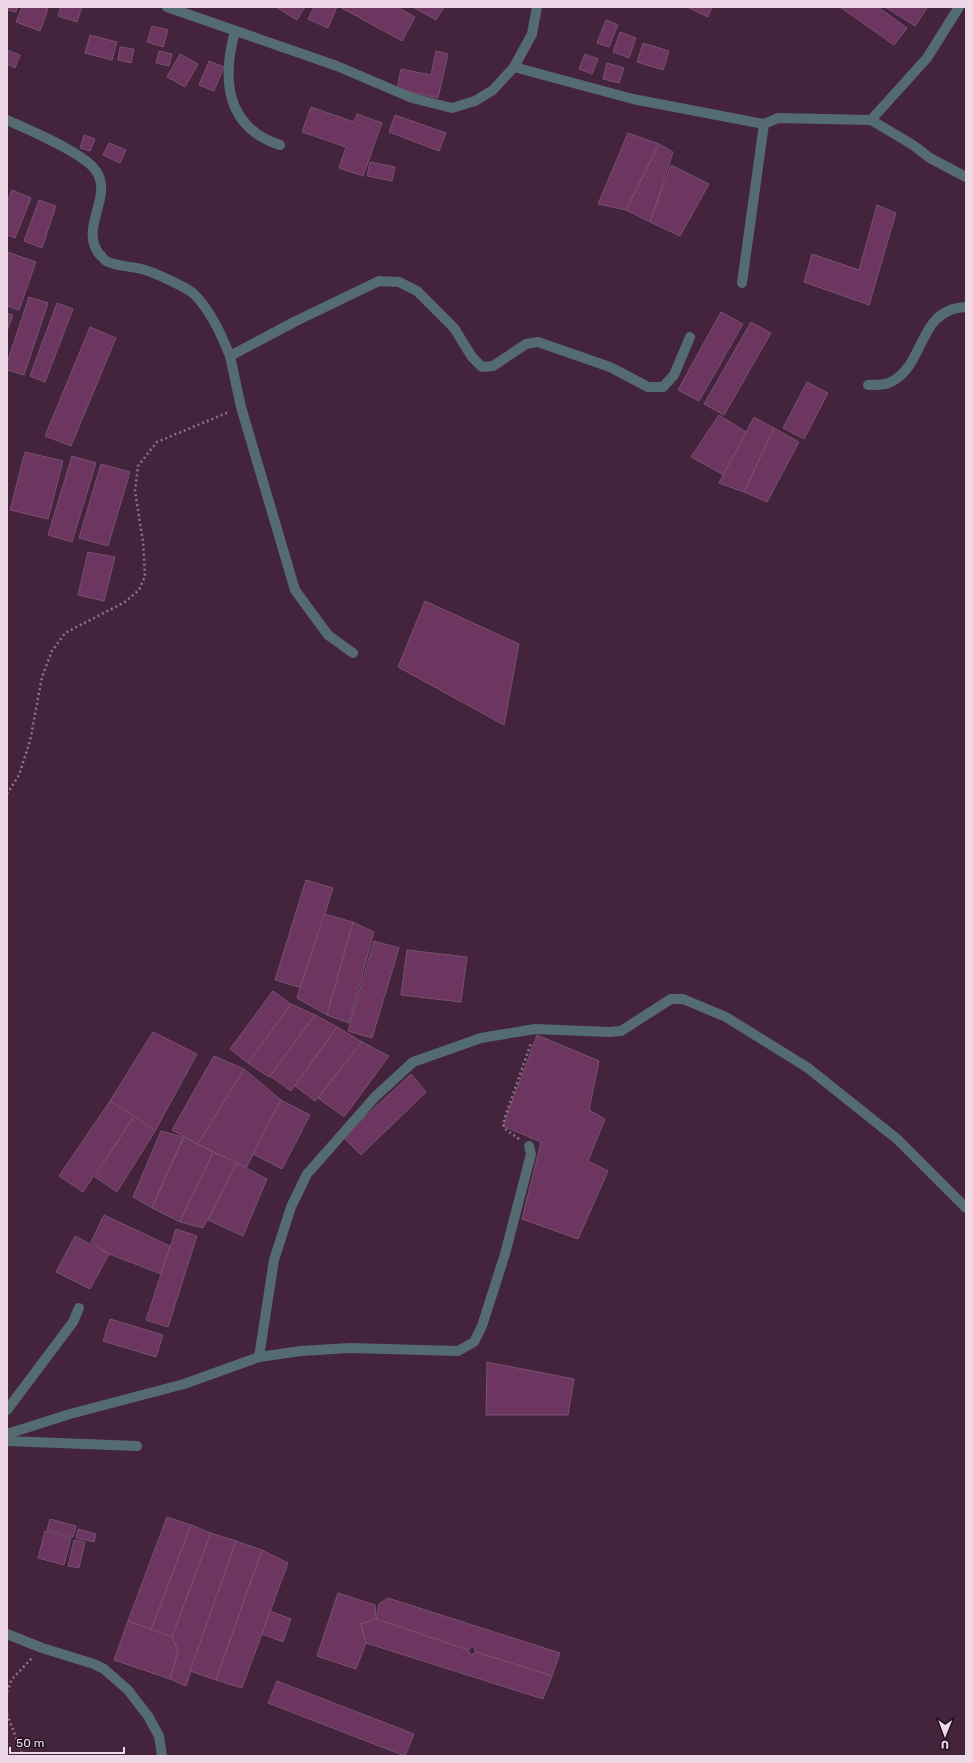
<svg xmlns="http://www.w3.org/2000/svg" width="973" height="1763" font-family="Rubik,sans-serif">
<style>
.building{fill:#6c3661;stroke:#77526e}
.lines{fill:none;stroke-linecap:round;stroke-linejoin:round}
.path{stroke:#8f7388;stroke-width:2.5;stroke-dasharray:2 3;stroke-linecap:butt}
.street{stroke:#546b71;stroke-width:10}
</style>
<rect width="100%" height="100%" fill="#44233d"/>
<g class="building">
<polygon points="7,7 18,7 16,12 7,10"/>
<polygon points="22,7 43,7 48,9 40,31 16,22"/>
<polygon points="61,7 82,7 77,22 58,16"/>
<polygon points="276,7 305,7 297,20"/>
<polygon points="314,7 337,7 328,28 308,19"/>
<polygon points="340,7 397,7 415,17 402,41"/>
<polygon points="413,7 444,7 436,20"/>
<polygon points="687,7 712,7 708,17"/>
<polygon points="840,7 878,7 907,28 894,45"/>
<polygon points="885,7 925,7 927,8 915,26"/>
<polygon points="606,20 618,25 609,47 597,43"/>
<polygon points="152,26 168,30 163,47 147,42"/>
<polygon points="620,32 636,38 629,58 613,52"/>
<polygon points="90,35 117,42 112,60 85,53"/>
<polygon points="643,43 669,51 663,70 637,62"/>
<polygon points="120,47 134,49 131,63 118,60"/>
<polygon points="7,50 20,55 15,68 7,64"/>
<polygon points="159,51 172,54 169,66 156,63"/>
<polygon points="436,51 448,54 438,98 397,89 401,69 431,75"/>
<polygon points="180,54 198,64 185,87 167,77"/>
<polygon points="585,54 598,59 592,74 579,69"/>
<polygon points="209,61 224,67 214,91 199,85"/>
<polygon points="607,63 624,68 619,83 603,79"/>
<polygon points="311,107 354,122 357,114 382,123 363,176 339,168 346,147 302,132"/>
<polygon points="395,115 446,133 439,151 389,132"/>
<polygon points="628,133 659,144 626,210 598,204"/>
<polygon points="84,135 95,139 90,151 80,148"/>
<polygon points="109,143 126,150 120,163 103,155"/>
<polygon points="659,144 673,152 650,222 626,210"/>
<polygon points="370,162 395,167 392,181 367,176"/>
<polygon points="671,165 709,184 680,236 650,222"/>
<polygon points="12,190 31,198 15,238 7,235 7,202"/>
<polygon points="39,200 56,206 42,248 24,241"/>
<polygon points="877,205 896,213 869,305 804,282 812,254 859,270"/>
<polygon points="7,252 36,262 19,310 7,306"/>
<polygon points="29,297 48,303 24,375 7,370 7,363"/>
<polygon points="57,303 73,309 45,382 30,376"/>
<polygon points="721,312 743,324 699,401 678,390"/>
<polygon points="7,313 13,315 7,331"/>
<polygon points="751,322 771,333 724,415 704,404"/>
<polygon points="90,327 116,338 71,446 45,436"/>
<polygon points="807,382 828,393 804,439 783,428"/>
<polygon points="719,415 746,432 724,475 691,457"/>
<polygon points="754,417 774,428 744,492 719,483"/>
<polygon points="774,428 799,442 767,502 744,492"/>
<polygon points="25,452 63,461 48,519 10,510"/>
<polygon points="72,456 96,463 72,542 48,535"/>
<polygon points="101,464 130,472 108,546 79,538"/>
<polygon points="88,552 115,557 104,601 78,595"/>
<polygon points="425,601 519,644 504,725 398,667"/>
<polygon points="306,880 333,888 302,988 275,980"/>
<polygon points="324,914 353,922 327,1015 297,998"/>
<polygon points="353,922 374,932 349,1023 327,1015"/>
<polygon points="374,941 399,948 372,1038 348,1031"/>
<polygon points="407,950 467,957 461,1002 401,995"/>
<polygon points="273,991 291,1004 248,1063 230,1049"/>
<polygon points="291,1004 315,1015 269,1077 248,1063"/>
<polygon points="315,1015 337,1027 291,1091 270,1076"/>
<polygon points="337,1027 362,1042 315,1101 295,1086"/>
<polygon points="153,1032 197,1054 155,1131 110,1101"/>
<polygon points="537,1035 599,1061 589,1110 605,1119 588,1161 608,1171 578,1239 522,1219 541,1142 503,1126"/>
<polygon points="362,1042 389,1056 344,1117 318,1098"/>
<polygon points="214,1056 244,1069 198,1144 172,1130"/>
<polygon points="244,1069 281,1100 246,1168 198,1144"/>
<polygon points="411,1074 426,1092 361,1155 343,1137"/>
<polygon points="281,1100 310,1115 282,1169 253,1154"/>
<polygon points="110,1101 134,1116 83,1192 59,1176"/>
<polygon points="134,1116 155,1131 117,1192 95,1177"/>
<polygon points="161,1131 183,1137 152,1208 133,1197"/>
<polygon points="184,1137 213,1152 180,1222 152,1208"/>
<polygon points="213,1152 237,1163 203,1228 180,1222"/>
<polygon points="237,1163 267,1179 243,1236 208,1220"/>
<polygon points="104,1215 170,1246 161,1274 109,1254 91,1242"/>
<polygon points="176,1229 197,1236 168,1327 146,1320"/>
<polygon points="75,1236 109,1254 90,1289 56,1272"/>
<polygon points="110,1319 163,1335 156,1357 103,1341"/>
<polygon points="487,1362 574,1379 568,1415 486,1415"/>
<polygon points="167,1517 191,1525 151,1630 128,1621"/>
<polygon points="50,1519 76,1526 73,1537 47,1530"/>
<polygon points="191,1525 211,1533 172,1637 151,1630"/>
<polygon points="78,1529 96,1534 94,1542 76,1538"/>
<polygon points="45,1531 71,1538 64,1565 38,1558"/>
<polygon points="211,1533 236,1541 186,1686 170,1679 178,1651 172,1637"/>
<polygon points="74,1540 85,1542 79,1568 68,1566"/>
<polygon points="236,1541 262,1550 216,1680 190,1671"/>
<polygon points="262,1550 288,1563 242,1688 216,1680"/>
<polygon points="338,1593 375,1605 376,1619 361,1624 366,1643 356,1669 317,1656"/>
<polygon points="388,1598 560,1653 552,1676 476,1652 473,1646 468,1650 376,1619 379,1604"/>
<polygon points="270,1611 291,1619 283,1642 262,1634"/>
<polygon points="376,1619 468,1650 471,1655 476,1652 552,1676 543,1699 366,1643 361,1624"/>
<polygon points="128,1621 172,1637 178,1651 170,1679 114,1660"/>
<polygon points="277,1681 414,1734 405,1756 268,1703"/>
</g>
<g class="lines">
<g class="path">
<polyline points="7,794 19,775 30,741 42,677 52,651 65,633 125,602 139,590 145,576 143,542 135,491 138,466 157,442 229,412"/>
<polyline points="519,1139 504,1128 503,1123 531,1043"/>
<polyline points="7,1692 12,1679 33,1657"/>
<polyline points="7,1714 23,1756"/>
</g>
<g class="street">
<polyline points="167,7 337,66 412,98 452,108 475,101 493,90 514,67 532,34 537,7"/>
<path d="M235 31C222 79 225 127 280 145"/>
<polyline points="514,67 633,99 764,124 778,118 871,120 913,145 930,158 966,177"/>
<path d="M7 120C27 129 85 153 96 171 114 196 78 229 100 255 102 256 104 260 106 261 116 267 136 266 148 271 157 274 188 288 194 294 211 311 221 334 230 356L296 321 379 281 399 282 417 291 454 328 472 357 482 367 493 366 526 344 538 342 610 367 648 387H663L674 375 690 337"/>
<polyline points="871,120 927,58 959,7"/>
<polyline points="742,283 764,124"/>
<polyline points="230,356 241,407 295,590 328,635 353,653"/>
<path d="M868 385C874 385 884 385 889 383 927 366 916 309 966 307"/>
<polyline points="259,1357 274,1260 291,1207 307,1174 375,1097 413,1062 481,1038 535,1029 609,1032 621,1031 671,999 683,999 726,1017 808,1068 897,1139 966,1208"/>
<polyline points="7,1410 73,1322 79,1308"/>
<polyline points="7,1434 70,1414 184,1384 259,1357 301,1351 350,1348 458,1351 474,1342 482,1326 505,1254 531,1154 529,1146"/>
<polyline points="7,1441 137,1446"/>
<polyline points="7,1634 42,1648 94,1664 104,1669 128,1690 148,1716 159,1736 162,1756"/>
</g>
</g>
<rect width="973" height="1763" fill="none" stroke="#eed8e8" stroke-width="16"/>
<g transform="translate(945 1735) rotate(181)" stroke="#22121e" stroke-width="3" paint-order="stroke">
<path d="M0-3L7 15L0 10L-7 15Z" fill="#eed8e8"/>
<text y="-6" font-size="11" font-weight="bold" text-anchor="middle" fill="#eed8e8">U</text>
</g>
<path d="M10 1747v6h114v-6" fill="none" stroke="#eed8e8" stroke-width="2"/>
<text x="16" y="1747" font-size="12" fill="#eed8e8" stroke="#22121e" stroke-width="3" paint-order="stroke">50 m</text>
</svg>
